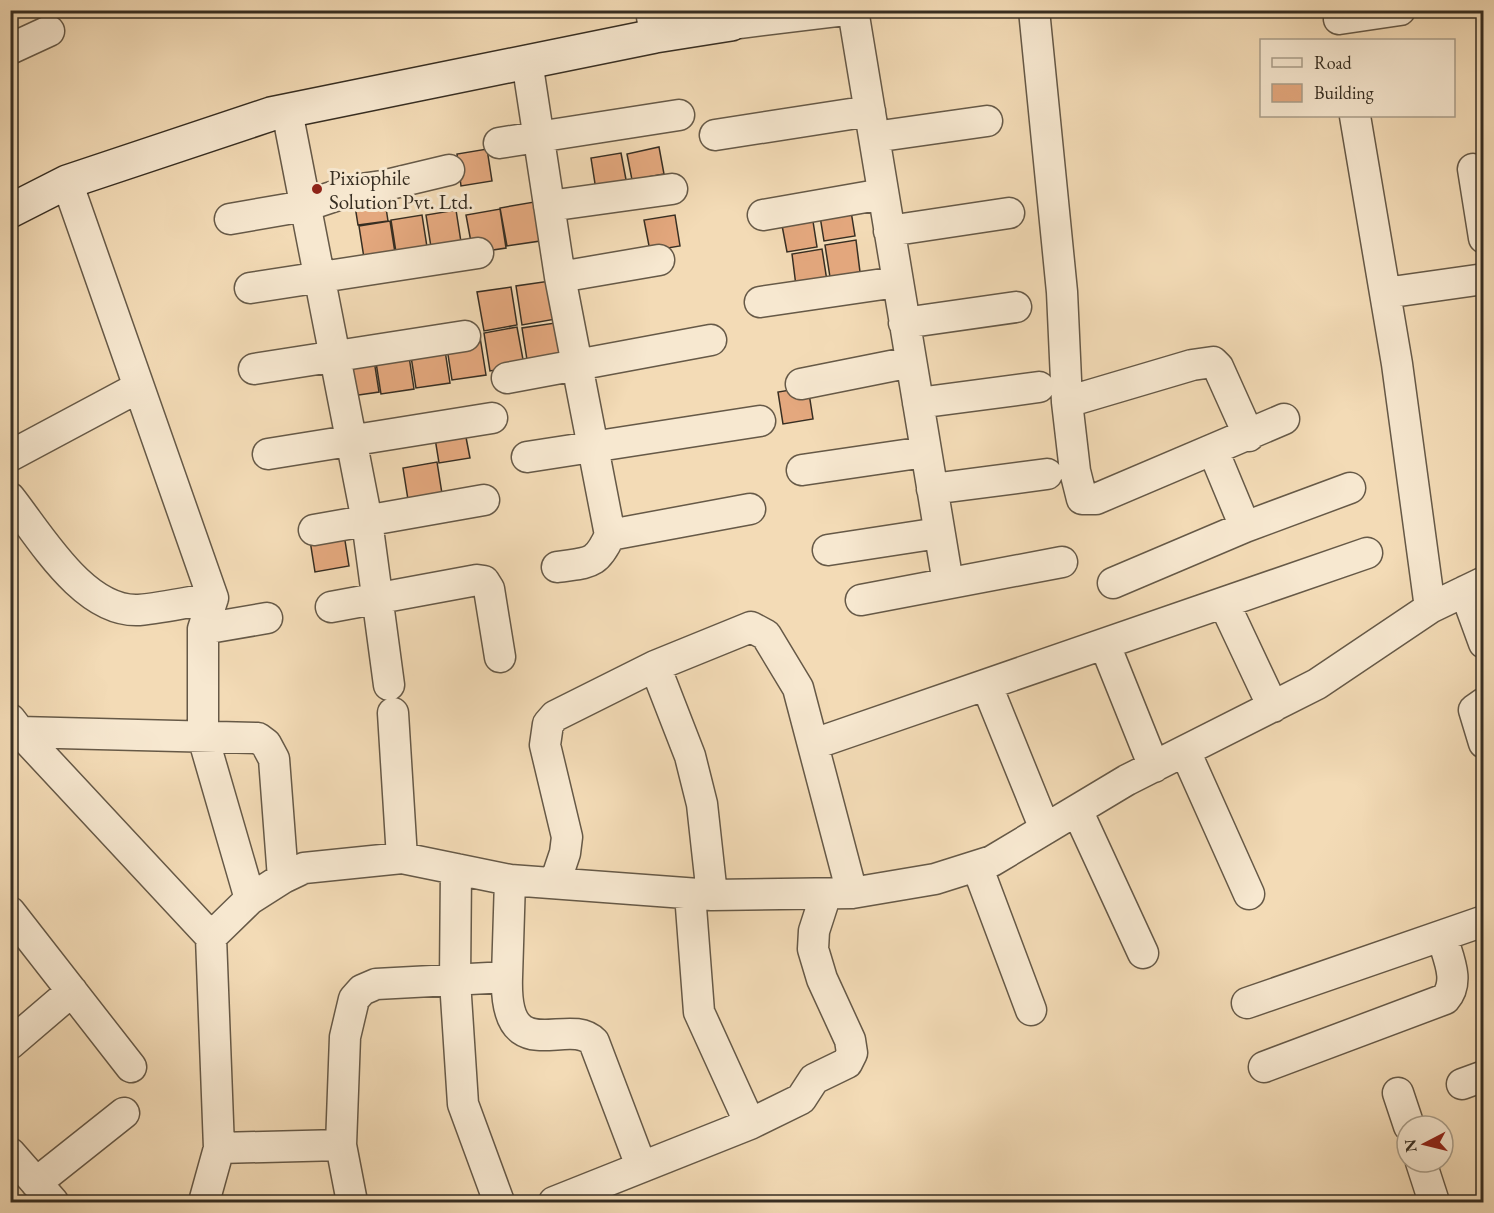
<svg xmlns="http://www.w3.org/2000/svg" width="1494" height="1213" font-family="'EB Garamond',serif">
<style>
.building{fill:#e4a87e;stroke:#372e22;stroke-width:1.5}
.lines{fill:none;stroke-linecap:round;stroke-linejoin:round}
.street-casing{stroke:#665947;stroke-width:33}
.secondary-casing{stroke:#372e22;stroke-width:36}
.street{stroke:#f7e8d0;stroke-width:30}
.secondary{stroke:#f7e8d0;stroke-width:33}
.poi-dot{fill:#8f2418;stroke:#f7e8d0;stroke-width:2}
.labels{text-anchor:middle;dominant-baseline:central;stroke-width:6;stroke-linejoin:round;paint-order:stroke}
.poi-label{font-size:21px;fill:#372e22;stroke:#f7e8d0;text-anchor:start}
</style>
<rect width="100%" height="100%" fill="#f3dbb6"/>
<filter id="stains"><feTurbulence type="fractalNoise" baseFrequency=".00333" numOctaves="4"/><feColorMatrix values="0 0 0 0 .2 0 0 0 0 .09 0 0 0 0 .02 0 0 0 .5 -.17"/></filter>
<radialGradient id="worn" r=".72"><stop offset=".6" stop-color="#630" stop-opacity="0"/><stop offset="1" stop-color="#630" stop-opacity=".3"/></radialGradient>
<path class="building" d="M 659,147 L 664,174 L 632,180 L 627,154 Z
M 487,149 L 492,181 L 461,186 L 457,154 Z
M 621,153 L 627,185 L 596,190 L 591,158 Z
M 383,188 L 388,221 L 358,225 L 353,193 Z
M 534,202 L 540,241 L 507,246 L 500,208 Z
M 850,205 L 855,236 L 824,241 L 819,210 Z
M 500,209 L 506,248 L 473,253 L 466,215 Z
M 456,210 L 461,242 L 431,247 L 426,215 Z
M 422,215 L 427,247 L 396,252 L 391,220 Z
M 675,215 L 680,246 L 650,251 L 644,220 Z
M 812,215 L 817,247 L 787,252 L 781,220 Z
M 390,221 L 395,253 L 364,258 L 359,226 Z
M 856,240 L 860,272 L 830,277 L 825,245 Z
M 822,249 L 827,281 L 796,286 L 792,254 Z
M 550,281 L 556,319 L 522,325 L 516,286 Z
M 511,287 L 517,325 L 484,331 L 477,292 Z
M 555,323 L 562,361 L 528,366 L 522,328 Z
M 517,327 L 524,365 L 490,371 L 484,333 Z
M 480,337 L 486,375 L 452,380 L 446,342 Z
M 444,344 L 450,383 L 416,388 L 410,350 Z
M 408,350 L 414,389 L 381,394 L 375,356 Z
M 373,354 L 379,392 L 345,397 L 339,360 Z
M 808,387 L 813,419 L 783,424 L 778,392 Z
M 464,427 L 470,458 L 439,463 L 434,432 Z
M 437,462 L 443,500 L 409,506 L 403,468 Z
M 343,528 L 349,566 L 315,572 L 309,534 Z"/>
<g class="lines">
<defs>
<path id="street" d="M 651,10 L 655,36
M 853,10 L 948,583
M 1034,10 L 1062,292 L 1067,402 L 1075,471 L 1082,499 L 1096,499 L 1284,419
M 1339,19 L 1400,10
M 731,24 L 845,10
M 10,49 L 49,31
M 527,61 L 560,277 L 610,535 C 596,566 589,562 557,567
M 287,111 L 367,521 L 389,685
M 715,135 L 870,111
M 874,137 L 987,121
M 499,143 L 679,115
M 1473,169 L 1484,238
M 67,182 L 213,598 L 203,629 L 203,737 L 250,899
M 549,206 L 672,189
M 763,215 L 883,194
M 230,219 L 305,206 L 353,190 L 382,186 L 449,170
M 889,231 L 1009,213
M 560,277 L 659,260
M 250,288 L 478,253
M 1385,293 L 1484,279
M 760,302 L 897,282
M 904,323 L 1016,307
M 254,369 L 465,336
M 507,378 L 711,340
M 801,384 L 911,362
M 1067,402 L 1192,365 L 1213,362 L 1218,367 L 1249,436
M 918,403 L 1039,387
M 1213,450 L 1245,527
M 268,454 L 492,418
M 10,456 L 139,387
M 527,457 L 760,421
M 802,470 L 925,452
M 932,489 L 1047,474
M 10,498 C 40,536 84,613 139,610 C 163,608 189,602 213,598
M 314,530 L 484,500
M 610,535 L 750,509
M 828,550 L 939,533
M 1113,583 L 1245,527 L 1350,488
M 1465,591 L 1484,643
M 861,600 L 1062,562
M 1224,603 L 1273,707
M 331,607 L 477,580 L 484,581 L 489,589 L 500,657
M 1430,608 L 1484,582
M 203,629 L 267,618
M 1105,645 L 1154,767
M 987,686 L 1045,829
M 1484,703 L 1474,710 L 1484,743
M 393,713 L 402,858
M 10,719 L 20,732 L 258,738 L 266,744 L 274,759 L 283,878
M 20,732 L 211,937
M 814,744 L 1367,553
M 1185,751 L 1249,894
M 1077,810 L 1143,953
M 977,866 L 1031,1010
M 456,869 L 455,981 L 463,1104 L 499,1202
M 555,883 L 565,853 L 567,837 L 545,745 L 548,724 L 555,716 L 655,666
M 690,894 L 699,1012 L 750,1124
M 712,895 L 702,804 L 690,756 L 655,666 L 751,627 L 766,635 L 798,688 L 852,893
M 10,912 L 131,1067
M 507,977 C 504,1072 568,1015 594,1042 L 641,1166
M 1247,1003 L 1484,921
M 10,1044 L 72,991
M 1264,1067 L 1445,999 C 1461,981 1447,956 1442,936
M 1462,1084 L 1484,1076
M 1398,1093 L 1409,1126
M 219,1148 L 341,1145
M 10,1153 L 53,1202
M 1421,1162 L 1434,1202
M 36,1183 L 124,1113
M 204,1202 L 219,1148 L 211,937 L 250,899 L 283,878 L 304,868 L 402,858 L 510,880 L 712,895 L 852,893 L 935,879 L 992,861 L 1127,780 L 1317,684 L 1430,608 L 1397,364 L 1355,116
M 352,1202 L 341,1145 L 345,1037 L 354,999 L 362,990 L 376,984 L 507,977 L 510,880
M 554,1202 L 750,1124 L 801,1099 L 814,1079 L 847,1063 L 852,1053 L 850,1040 L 822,979 L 813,949 L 814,931 L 826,894"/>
<path id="secondary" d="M 10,211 L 67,182 L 271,114 L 655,36 L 731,24 L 745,10"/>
</defs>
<use href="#street" class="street-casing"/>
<use href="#secondary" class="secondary-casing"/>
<use href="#street" class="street"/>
<use href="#secondary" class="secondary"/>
</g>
<circle class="poi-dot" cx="317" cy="189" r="6"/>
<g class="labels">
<g class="poi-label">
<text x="329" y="177">Pixiophile<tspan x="329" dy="24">Solution Pvt. Ltd.</tspan></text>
</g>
</g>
<rect width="1494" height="1213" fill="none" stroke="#f3dbb6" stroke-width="36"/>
<rect x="12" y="12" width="1470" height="1189" fill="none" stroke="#372e22" stroke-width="3"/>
<rect x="18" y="18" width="1458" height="1177" fill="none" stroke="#372e22" stroke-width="1.5"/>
<rect x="1260" y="39" width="195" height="78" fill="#f7e8d0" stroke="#aa9e8a" stroke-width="1.5"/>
<rect x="1272" y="58" width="30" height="9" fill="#f7e8d0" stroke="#aa9e8a" stroke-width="1.5"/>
<text x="1314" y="69" font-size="18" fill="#372e22">Road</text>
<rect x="1272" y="84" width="30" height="18" fill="#e4a87e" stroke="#aa9e8a" stroke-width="1.5"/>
<text x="1314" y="99" font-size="18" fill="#372e22">Building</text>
<g transform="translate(1425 1144) rotate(263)"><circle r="28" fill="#f7e8d0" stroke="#aa9e8a" stroke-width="1.5"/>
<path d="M0-4.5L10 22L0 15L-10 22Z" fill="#8f2418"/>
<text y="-9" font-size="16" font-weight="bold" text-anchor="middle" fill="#372e22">N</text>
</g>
<rect width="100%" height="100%" filter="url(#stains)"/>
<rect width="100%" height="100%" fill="url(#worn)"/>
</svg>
